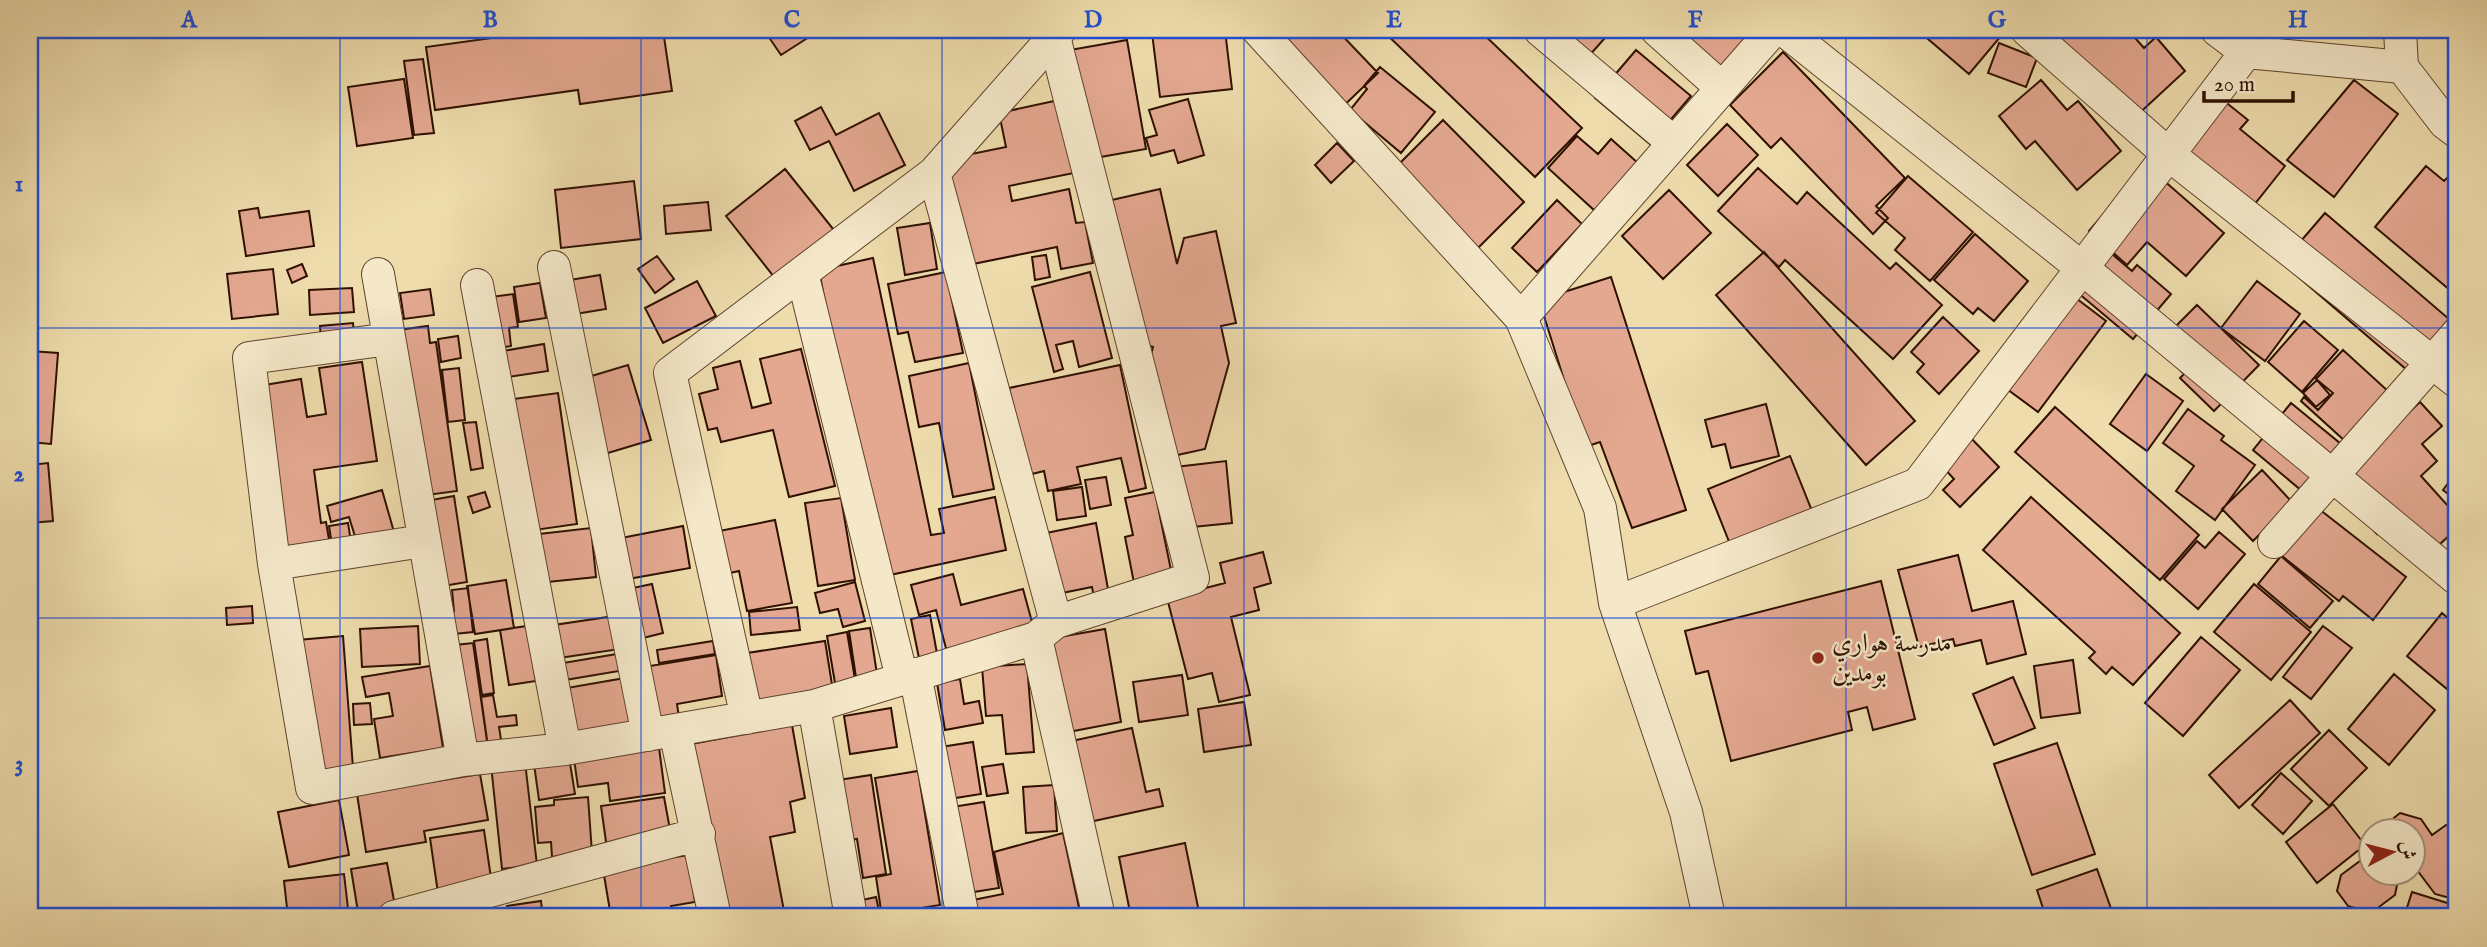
<svg xmlns="http://www.w3.org/2000/svg" width="2487" height="947" font-family="'IM FELL English',Amiri,serif">
<style>
.building{fill:#e4a891;stroke:#2f1001;stroke-width:2}
.lines{fill:none;stroke-linecap:round;stroke-linejoin:round}
.street-casing{stroke:#5f432c;stroke-width:34}
.street{stroke:#f4e8c9;stroke-width:32}
.grid{fill:none;stroke:#1d4ed8;stroke-width:2;stroke-opacity:0.55}
.poi-dot{fill:#8f2418;stroke:#f4e8c9;stroke-width:2.5}
.labels{text-anchor:middle;dominant-baseline:central;stroke-width:5;stroke-linejoin:round;paint-order:stroke}
.poi-label{font-size:26px;fill:#2f1001;stroke:#f4e8c9;text-anchor:start}
.neatline{fill:none;stroke:#1d4ed8;stroke-width:2.5}
.grid-label{font-size:23px;text-anchor:middle;font-weight:bold;fill:#1d4ed8}
</style>
<rect width="100%" height="100%" fill="#eedcac"/>
<filter id="stains"><feTurbulence type="fractalNoise" baseFrequency=".00286" numOctaves="4"/><feColorMatrix values="0 0 0 0 .2 0 0 0 0 .09 0 0 0 0 .02 0 0 0 .5 -.17"/></filter>
<radialGradient id="worn" r=".72"><stop offset=".6" stop-color="#630" stop-opacity="0"/><stop offset="1" stop-color="#630" stop-opacity=".3"/></radialGradient>
<path class="building" d="M 550,30 L 663,30 L 672,91 L 580,104 L 578,90 L 435,110 L 426,47 Z
M 764,30 L 820,30 L 781,55 Z
M 1179,30 L 1225,30 L 1232,89 L 1160,97 L 1152,33 Z
M 1298,30 L 1337,30 L 1378,73 L 1336,113 L 1277,50 Z
M 1382,30 L 1479,30 L 1582,128 L 1535,177 Z
M 1521,30 L 1612,30 L 1572,75 Z
M 1660,30 L 1747,30 L 1752,34 L 1709,80 Z
M 1935,30 L 2006,30 L 1969,74 L 1928,39 Z
M 2026,30 L 2128,30 L 2144,48 L 2156,37 L 2185,71 L 2119,132 Z
M 1127,40 L 1146,149 L 1089,159 L 1070,50 Z
M 1999,43 L 2037,58 L 2026,87 L 1988,73 Z
M 1636,50 L 1691,96 L 1650,144 L 1595,98 Z
M 1783,52 L 1905,178 L 1876,206 L 1888,218 L 1873,234 L 1781,138 L 1771,148 L 1730,105 Z
M 423,59 L 434,133 L 414,135 L 404,61 Z
M 1380,67 L 1435,112 L 1401,153 L 1350,110 L 1367,89 L 1364,86 Z
M 404,79 L 413,138 L 357,146 L 348,87 Z
M 2041,80 L 2067,110 L 2078,101 L 2121,151 L 2077,190 L 2035,141 L 2026,149 L 1999,116 Z
M 2354,80 L 2398,114 L 2334,197 L 2287,160 Z
M 2208,88 L 2248,120 L 2240,129 L 2285,166 L 2242,220 L 2157,150 Z
M 1188,99 L 1204,155 L 1178,163 L 1174,150 L 1151,156 L 1146,138 L 1157,135 L 1149,110 Z
M 1059,100 L 1074,173 L 1009,186 L 1012,201 L 1069,189 L 1076,223 L 1085,222 L 1093,263 L 1061,269 L 1057,247 L 963,266 L 942,160 L 1006,147 L 999,113 Z
M 821,107 L 836,135 L 879,113 L 905,165 L 854,191 L 829,141 L 810,150 L 795,121 Z
M 1443,120 L 1524,202 L 1468,258 L 1387,176 Z
M 1727,124 L 1758,155 L 1718,196 L 1687,165 Z
M 1577,136 L 1598,154 L 1611,139 L 1638,163 L 1595,211 L 1548,168 Z
M 1337,143 L 1354,161 L 1331,183 L 1315,165 Z
M 2146,165 L 2224,233 L 2186,276 L 2147,242 L 2127,265 L 2089,231 Z
M 2426,166 L 2444,181 L 2448,177 L 2457,184 L 2457,296 L 2375,227 Z
M 1758,168 L 1797,204 L 1807,192 L 1890,269 L 1896,263 L 1942,305 L 1893,359 L 1785,260 L 1779,267 L 1718,211 Z
M 785,169 L 838,235 L 778,282 L 726,216 Z
M 1908,176 L 1973,232 L 1930,281 L 1895,250 L 1905,238 L 1876,213 Z
M 634,181 L 641,239 L 561,248 L 555,190 Z
M 1160,189 L 1177,264 L 1184,238 L 1216,231 L 1236,323 L 1221,326 L 1229,363 L 1205,449 L 1173,456 L 1147,370 L 1153,347 L 1134,341 L 1103,202 Z
M 1669,190 L 1711,233 L 1663,279 L 1622,236 Z
M 1557,200 L 1582,224 L 1537,272 L 1512,248 Z
M 708,202 L 711,230 L 666,234 L 664,206 Z
M 258,208 L 260,218 L 309,211 L 314,246 L 246,256 L 239,211 Z
M 2325,213 L 2449,319 L 2407,370 L 2282,263 Z
M 930,223 L 937,269 L 905,275 L 897,228 Z
M 1975,234 L 2028,281 L 1994,321 L 1978,308 L 1973,314 L 1934,280 Z
M 2093,238 L 2132,271 L 2137,265 L 2171,294 L 2133,339 L 2059,277 Z
M 1764,252 L 1915,421 L 1866,465 L 1716,295 Z
M 1046,255 L 1050,277 L 1035,280 L 1032,257 Z
M 657,256 L 674,279 L 655,293 L 638,269 Z
M 873,258 L 931,535 L 944,533 L 939,509 L 995,497 L 1006,550 L 876,578 L 819,270 Z
M 302,264 L 307,276 L 292,283 L 287,270 Z
M 273,269 L 278,314 L 232,319 L 227,274 Z
M 946,272 L 963,353 L 915,362 L 908,332 L 898,334 L 888,284 Z
M 1090,272 L 1112,358 L 1079,367 L 1073,341 L 1056,345 L 1063,369 L 1054,372 L 1032,287 Z
M 600,275 L 606,309 L 557,317 L 552,283 Z
M 1611,277 L 1686,510 L 1632,528 L 1600,442 L 1585,447 L 1539,300 Z
M 697,281 L 716,316 L 663,343 L 645,308 Z
M 2257,281 L 2300,314 L 2265,361 L 2221,328 Z
M 540,283 L 546,318 L 519,322 L 514,287 Z
M 2060,286 L 2106,321 L 2038,412 L 1996,381 Z
M 352,288 L 354,312 L 310,315 L 309,290 Z
M 430,289 L 434,315 L 404,319 L 400,293 Z
M 513,294 L 518,327 L 509,328 L 511,346 L 476,351 L 468,300 Z
M 2197,305 L 2259,365 L 2214,411 L 2180,378 L 2184,374 L 2156,346 Z
M 1943,317 L 1979,351 L 1939,394 L 1917,372 L 1924,364 L 1911,352 Z
M 2304,321 L 2338,350 L 2302,392 L 2268,362 Z
M 353,323 L 356,350 L 322,353 L 320,326 Z
M 428,326 L 430,343 L 436,342 L 457,491 L 420,496 L 383,332 Z
M 458,336 L 461,358 L 441,362 L 438,339 Z
M 544,344 L 548,371 L 501,378 L 497,352 Z
M 801,349 L 835,486 L 789,497 L 773,430 L 721,442 L 717,428 L 708,430 L 699,394 L 718,389 L 713,368 L 740,361 L 752,408 L 771,403 L 760,359 Z
M 2343,350 L 2389,392 L 2345,441 L 2301,401 L 2304,397 L 2318,410 L 2333,393 L 2316,379 Z
M 30,351 L 58,353 L 51,444 L 30,442 Z
M 362,362 L 377,461 L 314,470 L 321,523 L 326,522 L 332,557 L 269,566 L 247,388 L 301,379 L 307,417 L 326,414 L 319,368 Z
M 969,363 L 994,489 L 953,497 L 939,423 L 919,427 L 909,376 Z
M 628,365 L 651,440 L 588,459 L 565,384 Z
M 1120,365 L 1146,488 L 1129,492 L 1121,458 L 1077,467 L 1081,484 L 1048,491 L 1044,471 L 1028,475 L 1009,388 Z
M 459,368 L 465,420 L 448,422 L 442,370 Z
M 2146,374 L 2183,401 L 2147,451 L 2110,424 Z
M 2317,380 L 2330,395 L 2316,407 L 2303,393 Z
M 558,393 L 577,524 L 521,532 L 491,402 Z
M 2420,402 L 2442,426 L 2422,444 L 2437,461 L 2421,476 L 2457,516 L 2457,528 L 2420,563 L 2385,526 L 2377,534 L 2331,485 Z
M 2291,403 L 2341,444 L 2302,491 L 2253,450 Z
M 1766,404 L 1779,456 L 1731,468 L 1725,444 L 1712,447 L 1705,420 Z
M 2055,407 L 2199,535 L 2160,580 L 2015,452 Z
M 2188,409 L 2224,436 L 2221,440 L 2255,465 L 2215,520 L 2176,491 L 2194,466 L 2163,443 Z
M 476,422 L 483,468 L 471,470 L 463,423 Z
M 1968,435 L 1999,467 L 1960,507 L 1943,490 L 1954,479 L 1940,464 Z
M 1790,456 L 1814,516 L 1732,549 L 1708,489 Z
M 1226,461 L 1232,523 L 1173,529 L 1167,468 Z
M 48,463 L 53,521 L 30,523 L 30,465 Z
M 2262,470 L 2292,502 L 2253,541 L 2222,509 Z
M 2457,471 L 2457,501 L 2443,490 Z
M 1106,477 L 1111,505 L 1090,509 L 1085,480 Z
M 1082,487 L 1086,516 L 1057,520 L 1053,491 Z
M 382,490 L 394,532 L 357,543 L 349,517 L 331,522 L 327,506 Z
M 485,492 L 490,507 L 473,513 L 468,497 Z
M 1155,492 L 1173,580 L 1135,588 L 1125,537 L 1133,535 L 1125,498 Z
M 454,496 L 467,582 L 437,587 L 426,501 Z
M 2031,497 L 2180,633 L 2133,685 L 2112,667 L 2106,674 L 2089,658 L 2095,652 L 1983,550 Z
M 841,498 L 855,580 L 818,586 L 805,503 Z
M 2319,509 L 2406,577 L 2373,620 L 2343,596 L 2339,601 L 2282,556 Z
M 775,520 L 792,603 L 747,611 L 739,571 L 717,576 L 709,533 Z
M 348,523 L 352,548 L 333,552 L 329,526 Z
M 1096,523 L 1110,600 L 1095,603 L 1092,587 L 1057,594 L 1046,533 Z
M 683,526 L 690,568 L 628,579 L 621,538 Z
M 591,528 L 596,577 L 528,584 L 522,536 Z
M 2219,532 L 2245,554 L 2198,609 L 2164,579 L 2197,541 L 2205,548 Z
M 1263,552 L 1271,583 L 1254,588 L 1259,610 L 1231,617 L 1250,695 L 1219,702 L 1212,673 L 1188,679 L 1167,598 L 1225,583 L 1220,563 Z
M 1958,555 L 1972,611 L 2013,601 L 2026,654 L 1987,664 L 1981,640 L 1955,646 L 1953,639 L 1919,647 L 1898,570 Z
M 2281,556 L 2333,601 L 2310,628 L 2258,584 Z
M 953,574 L 961,605 L 1023,589 L 1035,633 L 948,656 L 936,610 L 919,615 L 911,585 Z
M 506,580 L 514,628 L 475,634 L 467,586 Z
M 1881,581 L 1915,719 L 1873,730 L 1867,707 L 1848,712 L 1852,730 L 1731,761 L 1708,671 L 1696,674 L 1685,631 Z
M 855,582 L 865,621 L 843,627 L 838,609 L 820,613 L 815,593 Z
M 652,584 L 663,633 L 639,639 L 628,589 Z
M 2254,584 L 2311,632 L 2271,680 L 2214,632 Z
M 468,588 L 473,632 L 444,635 L 442,612 L 454,611 L 452,590 Z
M 252,606 L 253,623 L 227,625 L 226,608 Z
M 797,607 L 800,630 L 751,635 L 749,612 Z
M 2442,613 L 2457,626 L 2457,677 L 2447,689 L 2407,656 Z
M 930,615 L 938,659 L 920,663 L 911,619 Z
M 615,616 L 620,649 L 539,661 L 554,625 Z
M 418,626 L 420,664 L 362,667 L 360,629 Z
M 527,626 L 536,681 L 509,685 L 500,630 Z
M 2323,626 L 2352,648 L 2311,699 L 2283,677 Z
M 870,628 L 878,681 L 857,684 L 849,631 Z
M 1105,629 L 1121,722 L 1058,734 L 1042,640 Z
M 847,632 L 856,685 L 836,689 L 827,636 Z
M 343,636 L 354,781 L 297,785 L 286,641 Z
M 2201,637 L 2240,670 L 2183,736 L 2145,703 Z
M 487,639 L 494,693 L 482,695 L 474,641 Z
M 713,641 L 715,654 L 659,663 L 657,650 Z
M 825,641 L 834,697 L 743,712 L 734,655 Z
M 473,643 L 488,748 L 470,750 L 455,645 Z
M 617,654 L 619,671 L 565,680 L 563,663 Z
M 716,655 L 722,696 L 677,704 L 680,724 L 648,729 L 638,668 Z
M 2073,660 L 2080,713 L 2041,718 L 2034,666 Z
M 1027,664 L 1034,752 L 1006,754 L 1002,715 L 986,716 L 982,667 Z
M 430,666 L 443,748 L 380,758 L 374,719 L 393,716 L 389,693 L 366,697 L 362,677 Z
M 2394,674 L 2435,710 L 2389,765 L 2348,729 Z
M 1182,675 L 1188,715 L 1139,722 L 1133,682 Z
M 2013,677 L 2035,728 L 1994,745 L 1973,694 Z
M 625,678 L 633,724 L 569,735 L 561,689 Z
M 960,679 L 964,704 L 979,701 L 983,723 L 945,730 L 937,683 Z
M 493,695 L 497,717 L 516,715 L 517,725 L 499,727 L 502,746 L 488,747 L 481,697 Z
M 2290,700 L 2320,733 L 2239,808 L 2209,775 Z
M 1244,702 L 1251,745 L 1204,752 L 1198,709 Z
M 370,703 L 372,724 L 354,725 L 353,704 Z
M 891,708 L 897,747 L 850,754 L 844,716 Z
M 792,725 L 805,798 L 790,802 L 795,832 L 770,837 L 784,911 L 750,917 L 719,917 L 686,745 Z
M 1132,728 L 1146,792 L 1159,789 L 1163,806 L 1080,824 L 1067,742 Z
M 2329,730 L 2367,768 L 2329,806 L 2291,769 Z
M 658,740 L 665,793 L 610,801 L 608,783 L 578,787 L 573,752 Z
M 973,742 L 981,794 L 943,800 L 934,748 Z
M 2057,743 L 2095,854 L 2032,875 L 1994,764 Z
M 568,751 L 575,794 L 539,800 L 533,757 Z
M 525,762 L 537,865 L 502,869 L 491,765 Z
M 1003,764 L 1008,793 L 987,796 L 982,767 Z
M 918,771 L 940,905 L 903,911 L 904,917 L 882,917 L 876,877 L 891,874 L 875,778 Z
M 2281,773 L 2312,801 L 2283,834 L 2252,805 Z
M 480,774 L 488,820 L 424,831 L 426,842 L 366,852 L 357,794 Z
M 871,775 L 886,874 L 863,878 L 857,839 L 829,843 L 819,783 Z
M 1054,785 L 1057,831 L 1026,833 L 1023,787 Z
M 588,797 L 592,853 L 552,857 L 551,842 L 538,843 L 535,807 L 554,805 L 554,800 Z
M 664,797 L 673,846 L 608,856 L 601,806 Z
M 339,800 L 349,855 L 289,867 L 278,812 Z
M 984,802 L 999,888 L 961,894 L 946,808 Z
M 2333,804 L 2365,845 L 2317,883 L 2286,842 Z
M 2400,813 L 2421,819 L 2432,835 L 2446,825 L 2457,828 L 2457,900 L 2435,894 L 2417,870 L 2414,873 L 2414,832 L 2383,832 L 2385,825 Z
M 484,830 L 492,885 L 438,893 L 430,838 Z
M 1063,833 L 1081,917 L 966,917 L 963,902 L 1003,894 L 994,852 Z
M 1185,843 L 1200,917 L 1131,917 L 1119,857 Z
M 2372,852 L 2372,874 L 2413,874 L 2397,885 L 2395,895 L 2371,913 L 2348,906 L 2337,891 L 2341,875 Z
M 688,855 L 695,902 L 671,906 L 673,917 L 611,917 L 603,869 Z
M 387,863 L 395,906 L 358,912 L 351,869 Z
M 2097,869 L 2114,917 L 2046,917 L 2037,890 Z
M 344,874 L 349,917 L 288,917 L 284,881 Z
M 2412,892 L 2457,906 L 2457,917 L 2404,917 Z
M 876,897 L 879,911 L 861,915 L 858,901 Z
M 541,901 L 543,917 L 509,917 L 507,906 Z
M 948,909 L 949,917 L 919,917 L 919,913 Z
M 826,910 L 827,917 L 801,917 L 801,914 Z"/>
<g class="lines">
<defs>
<path id="street" d="M 1258,30 L 1521,318 L 1600,508 L 1615,603 L 1686,812 L 1709,917
M 1540,30 L 1674,143
M 1657,30 L 1722,88
M 1784,30 L 2082,268 L 2457,579
M 2027,30 L 2168,154 L 2457,382
M 2217,30 L 2246,52 L 2402,67
M 2400,30 L 2402,67 L 2445,123 L 2457,132
M 934,173 L 1056,622
M 554,267 L 648,735
M 802,273 L 902,678
M 378,274 L 463,760
M 477,285 L 565,749
M 1521,318 L 1773,30
M 389,339 L 249,358 L 274,564 L 312,788 L 463,760 L 565,749 L 814,706 L 1036,638 L 1056,622 L 1193,578 L 1054,37
M 2274,542 L 2457,334
M 274,564 L 423,541
M 1615,603 L 1918,484 L 2263,30
M 1036,638 L 1099,917
M 915,674 L 963,917
M 814,706 L 851,917
M 747,718 L 670,373 L 934,173 L 1060,30
M 675,731 L 715,917
M 394,917 L 699,834"/>
</defs>
<use href="#street" class="street-casing"/>
<use href="#street" class="street"/>
</g>
<path class="grid" d="M 340,30 L 340,917M 641,30 L 641,917M 942,30 L 942,917M 1244,30 L 1244,917M 1545,30 L 1545,917M 1846,30 L 1846,917M 2147,30 L 2147,917M 30,328 L 2457,328M 30,618 L 2457,618"/>
<circle class="poi-dot" cx="1818" cy="658" r="7"/>
<g class="labels">
<g class="poi-label">
<text x="1832" y="643">مدرسة هواري<tspan x="1832" dy="30">بومدين</tspan></text>
</g>
</g>
<rect width="2487" height="947" fill="none" stroke="#eedcac" stroke-width="77"/>
<g transform="translate(2392 852) rotate(83)"><circle r="33" fill="#f4e8c9" stroke="#a59279" stroke-width="2"/>
<path d="M0-5L12 26L0 18L-12 26Z" fill="#8f2418"/>
<text y="-10" font-size="19" font-weight="bold" text-anchor="middle" fill="#2f1001">ش</text>
</g>
<path d="M2204 91v10h89v-10" fill="none" stroke="#2f1001" stroke-width="3.5"/>
<text x="2214" y="91" font-size="21" fill="#2f1001" stroke="#f4e8c9" stroke-width="5" paint-order="stroke">20 m</text>
<rect x="38" y="38" width="2410" height="870" class="neatline"/>
<g class="grid-label">
<text x="189" y="27">A</text>
<text x="490" y="27">B</text>
<text x="792" y="27">C</text>
<text x="1093" y="27">D</text>
<text x="1394" y="27">E</text>
<text x="1695" y="27">F</text>
<text x="1997" y="27">G</text>
<text x="2298" y="27">H</text>
<text x="19" y="191">1</text>
<text x="19" y="481">2</text>
<text x="19" y="771">3</text>
</g>
<rect width="100%" height="100%" filter="url(#stains)"/>
<rect width="100%" height="100%" fill="url(#worn)"/>
</svg>
